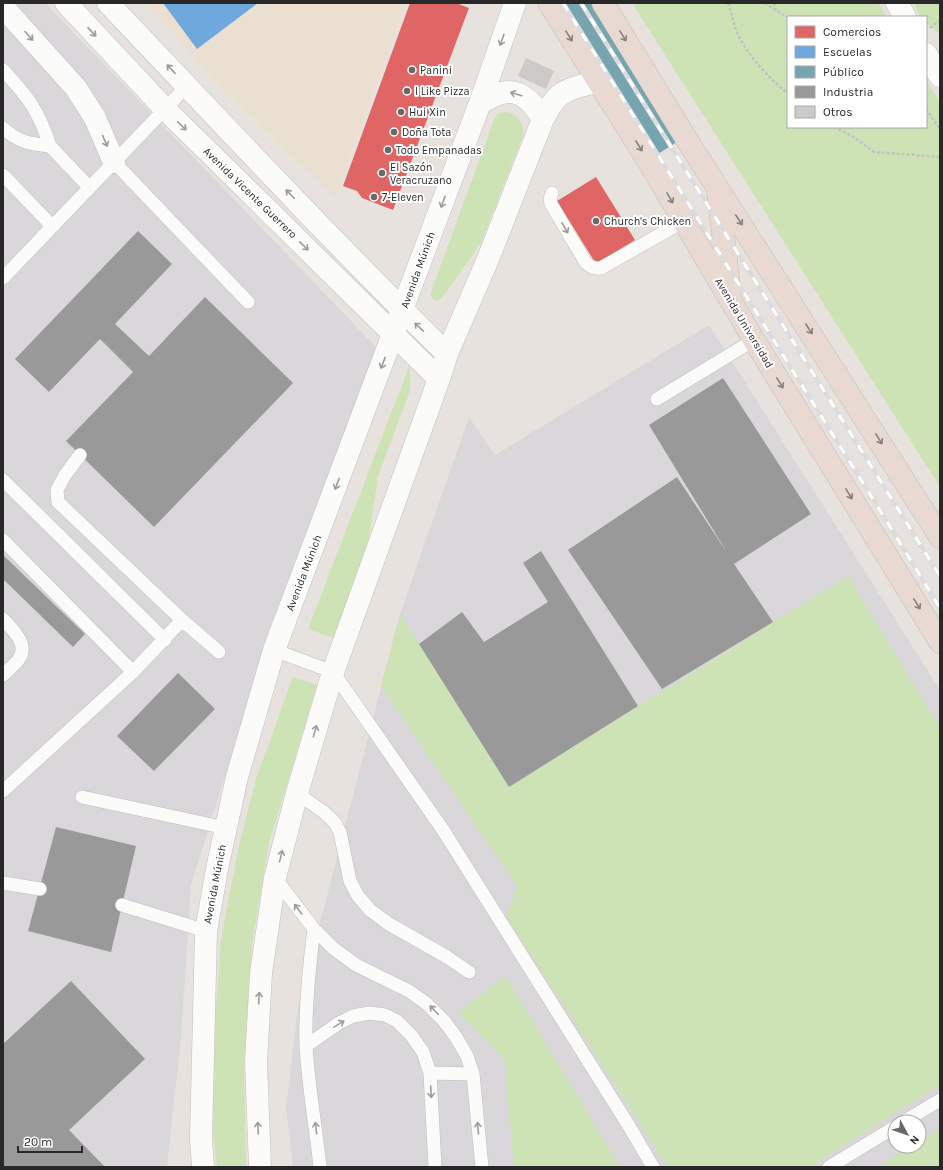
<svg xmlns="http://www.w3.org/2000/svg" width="943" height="1170" font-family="Karla,sans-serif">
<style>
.industrial{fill:#d9d7d9;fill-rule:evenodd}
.education{fill:#eadfd1}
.green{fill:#cee3b5}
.shops{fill:#e06666}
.schools{fill:#6fa8dc}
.public{fill:#76a5af}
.industry{fill:#999}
.building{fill:#cecac7}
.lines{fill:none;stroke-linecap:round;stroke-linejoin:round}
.lane-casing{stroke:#c0bfbf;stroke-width:14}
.street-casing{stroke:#c0bfbf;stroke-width:23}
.secondary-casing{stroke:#c0bfbf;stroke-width:23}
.highway-casing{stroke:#bfbdbc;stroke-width:23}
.path{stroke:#c3c2c2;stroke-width:2.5;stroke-dasharray:3 2;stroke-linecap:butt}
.lane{stroke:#fbfbfa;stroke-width:13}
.street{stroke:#fbfbfa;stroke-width:22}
.secondary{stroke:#fbfbfa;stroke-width:22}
.highway{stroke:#e8d9d2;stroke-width:22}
.rail-casing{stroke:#dcdcde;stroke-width:4.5}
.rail{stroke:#fff;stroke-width:3;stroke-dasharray:9;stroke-linecap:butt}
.oneway{stroke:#9c9c9c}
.oneway2{stroke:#88807d}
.poi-dot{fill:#6b6967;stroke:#fff;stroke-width:1.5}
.labels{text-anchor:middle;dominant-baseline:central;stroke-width:4;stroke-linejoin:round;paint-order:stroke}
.poi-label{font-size:11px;fill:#282828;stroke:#fff;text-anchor:start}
.street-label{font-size:11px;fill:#282828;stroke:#fff}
</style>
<rect width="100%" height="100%" fill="#e7e2dd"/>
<path class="industrial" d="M 3,3 L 45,3 L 376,347 L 254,683 L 191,885 L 181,1038 L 167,1167 L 3,1167 Z
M 709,325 L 940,690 L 940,1167 L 293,1167 L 286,1108 L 298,1008 L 400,614 L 469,417 L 495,455 ZM 895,1122 L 919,1122 L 919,1146 L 895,1146 Z"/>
<path class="education" d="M 145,3 L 406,3 L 335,198 L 223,89 Z"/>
<path class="green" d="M 632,3 L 878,3 L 887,17 L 788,17 L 788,127 L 926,127 L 926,80 L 940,102 L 940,487 Z
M 914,3 L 940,3 L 940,34 L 926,23 L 926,17 L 921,17 L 920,16 Z
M 504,112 C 517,112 524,123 523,136 L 481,243 L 441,299 L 436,301 L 431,297 L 431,292 L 495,117 L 499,113 Z
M 410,364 L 410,391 L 378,476 L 367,550 L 334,638 L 308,629 Z
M 848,576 L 940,728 L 940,1085 L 809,1167 L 668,1167 L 507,917 L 517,886 L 381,686 L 400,614 L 509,787 Z
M 293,677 L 317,685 L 269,843 L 252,944 L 244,1062 L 246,1167 L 217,1167 L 213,1130 L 215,1020 L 221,940 L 239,845 L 256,779 Z
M 506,977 L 620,1167 L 514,1167 L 504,1058 L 458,1012 Z
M 940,1129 L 940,1167 L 877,1167 L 912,1146 L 919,1146 L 919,1142 Z"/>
<path class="shops" d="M 410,3 L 456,3 L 469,8 L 393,210 L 362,198 L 357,191 L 343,186 Z
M 596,177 L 635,240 L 596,264 L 557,201 Z"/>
<path class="schools" d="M 163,3 L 258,3 L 197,49 Z"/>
<path class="public" d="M 537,3 L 606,3 L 688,135 L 639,166 Z"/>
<path class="industry" d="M 138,231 L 172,264 L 115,324 L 149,356 L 205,297 L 293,383 L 154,527 L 66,441 L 133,372 L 100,339 L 49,392 L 15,359 Z
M 723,378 L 811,514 L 734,564 L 773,622 L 662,689 L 568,550 L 677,477 L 728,554 L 649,425 Z
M 541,551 L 638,706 L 509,787 L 419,644 L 462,612 L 484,642 L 548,602 L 523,563 Z
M 3,555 L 85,634 L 73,647 L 3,579 Z
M 178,673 L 215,709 L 154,771 L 117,736 Z
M 56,827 L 136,846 L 111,952 L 28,931 Z
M 71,981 L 145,1059 L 69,1130 L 105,1167 L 3,1167 L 3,1044 Z"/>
<path class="building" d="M 526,58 L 554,71 L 546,89 L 518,76 Z"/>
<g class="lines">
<defs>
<path id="lane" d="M 3,70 C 28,97 39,111 50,146
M 3,128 C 18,142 30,144 50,146 L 89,187
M 114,162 L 248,302
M 3,175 L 52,226
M 552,193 L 550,199 L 551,204 L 586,263 C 591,267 594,269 601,268 L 684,221
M 3,278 L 187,86
M 657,399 L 754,340
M 3,480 L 165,640
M 3,540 L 133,672
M 3,619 C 13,630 29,644 19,659 C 15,665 8,670 3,675
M 182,620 L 219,652
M 274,650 L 333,672 L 443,830 L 629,1126 L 653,1167
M 3,791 L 133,672 L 182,620 L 58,502 L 57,490 L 65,475 L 80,455
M 297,793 L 325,813 L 335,823 L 340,832 L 350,881 L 358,896 L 370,910 L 389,924 L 447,957 L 469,972
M 82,797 L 226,828
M 275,878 L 314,929 L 333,948 L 356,965 L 409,991 L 427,1004 L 444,1021 L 456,1037 L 467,1056 L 473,1074 L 482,1167
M 3,883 L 40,889
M 122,905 L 206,931
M 314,929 C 309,968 305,1006 306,1045 C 308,1086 316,1127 320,1167
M 306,1046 L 339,1023 L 353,1016 L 369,1013 L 385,1015 L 397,1021 L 411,1035 L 423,1052 L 430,1073 L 435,1167
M 430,1073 L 473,1074
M 903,1122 L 940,1100
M 829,1167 L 895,1127"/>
<path id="street" d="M 897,3 L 905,17
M 926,54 L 940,76"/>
<path id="secondary" d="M 66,3 L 165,109 L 439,379
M 108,3 C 220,121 331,240 447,354
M 3,7 L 76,88 L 95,118 L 114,162
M 480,103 C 488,99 497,93 507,92 C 524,91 535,106 543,119
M 203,1167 L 201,1139 L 206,931 L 218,864 L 237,777 L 274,650 L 480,103 L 515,3
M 260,1167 L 256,1062 L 261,973 L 275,878 L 297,793 L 333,672 L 439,379 L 447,354 L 488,259 L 543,119 C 555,96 561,90 588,84"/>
<path id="highway" d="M 549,3 L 650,164 L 754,340 L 940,642
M 603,3 L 687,140 L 940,537
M 718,192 L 730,293"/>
</defs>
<use href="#lane" class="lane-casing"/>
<use href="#street" class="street-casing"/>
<use href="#secondary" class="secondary-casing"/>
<use href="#highway" class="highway-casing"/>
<path class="path" d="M 728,3 C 731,12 733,21 736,30 C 745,53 769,78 788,94
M 765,3 L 788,18
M 774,3 L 776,10
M 930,28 L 940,20
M 926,109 L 940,129
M 834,127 L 852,136 L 874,152 L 940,157"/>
<use href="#lane" class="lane"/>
<use href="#street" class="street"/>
<use href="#secondary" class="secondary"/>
<use href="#highway" class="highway"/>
<defs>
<path id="rail" d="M 563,3 L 873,499 L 940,608
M 581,3 L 940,576"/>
</defs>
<use href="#rail" class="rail-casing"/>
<use href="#rail" class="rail"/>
</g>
<defs><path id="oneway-shaft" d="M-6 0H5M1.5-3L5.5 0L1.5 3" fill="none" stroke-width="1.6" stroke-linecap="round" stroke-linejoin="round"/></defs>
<g class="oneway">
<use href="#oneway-shaft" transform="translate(92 32) rotate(47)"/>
<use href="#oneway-shaft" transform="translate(29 36) rotate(48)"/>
<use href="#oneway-shaft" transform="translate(502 40) rotate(109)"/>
<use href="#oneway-shaft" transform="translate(171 69) rotate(-133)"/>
<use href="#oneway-shaft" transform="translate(516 94) rotate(-163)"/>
<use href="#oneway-shaft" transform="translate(182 126) rotate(44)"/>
<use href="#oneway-shaft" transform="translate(105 141) rotate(67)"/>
<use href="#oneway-shaft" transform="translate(290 194) rotate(-134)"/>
<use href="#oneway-shaft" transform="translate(443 202) rotate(110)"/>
<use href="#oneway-shaft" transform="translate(565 228) rotate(60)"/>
<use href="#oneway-shaft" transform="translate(304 246) rotate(44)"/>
<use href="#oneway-shaft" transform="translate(419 327) rotate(-136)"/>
<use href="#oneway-shaft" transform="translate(383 363) rotate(111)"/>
<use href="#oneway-shaft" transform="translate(337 484) rotate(111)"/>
<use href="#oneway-shaft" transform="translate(315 731) rotate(-74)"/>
<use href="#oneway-shaft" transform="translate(281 856) rotate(-76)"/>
<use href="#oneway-shaft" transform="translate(298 909) rotate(-127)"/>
<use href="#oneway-shaft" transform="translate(259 998) rotate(-87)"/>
<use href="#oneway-shaft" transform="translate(434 1010) rotate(-134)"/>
<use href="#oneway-shaft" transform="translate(339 1024) rotate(-31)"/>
<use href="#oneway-shaft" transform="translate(431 1092) rotate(87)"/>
<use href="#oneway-shaft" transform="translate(258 1128) rotate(-93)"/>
<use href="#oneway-shaft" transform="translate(316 1128) rotate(-96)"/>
<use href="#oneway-shaft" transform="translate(478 1128) rotate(-95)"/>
</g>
<g class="oneway2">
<use href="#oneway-shaft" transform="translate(569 36) rotate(58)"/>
<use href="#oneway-shaft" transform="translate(623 36) rotate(58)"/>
<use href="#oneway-shaft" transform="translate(639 146) rotate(58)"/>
<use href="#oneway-shaft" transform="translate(670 198) rotate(60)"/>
<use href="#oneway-shaft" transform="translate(739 220) rotate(57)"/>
<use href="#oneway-shaft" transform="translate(809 329) rotate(57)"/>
<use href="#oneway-shaft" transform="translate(780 383) rotate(58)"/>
<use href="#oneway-shaft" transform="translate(879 439) rotate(58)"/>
<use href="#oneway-shaft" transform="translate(849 494) rotate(58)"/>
<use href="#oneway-shaft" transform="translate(917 604) rotate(58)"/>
</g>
<g class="poi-dot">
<circle cx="412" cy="70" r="4"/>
<circle cx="407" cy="91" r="4"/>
<circle cx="401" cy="112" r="4"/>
<circle cx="394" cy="132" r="4"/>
<circle cx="388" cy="150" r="4"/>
<circle cx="382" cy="173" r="4"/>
<circle cx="374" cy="197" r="4"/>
<circle cx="596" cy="221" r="4"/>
</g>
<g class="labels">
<g class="poi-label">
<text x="420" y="70">Panini</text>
<text x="415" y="91">I Like Pizza</text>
<text x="409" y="112">Hui Xin</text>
<text x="402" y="132">Doña Tota</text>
<text x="396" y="150">Todo Empanadas</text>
<text x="390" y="167">El Sazón<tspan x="390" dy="13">Veracruzano</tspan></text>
<text x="382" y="197">7-Eleven</text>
<text x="604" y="221">Church's Chicken</text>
</g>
<g class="street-label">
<text transform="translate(250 193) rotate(44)">Avenida Vicente Guerrero</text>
<text transform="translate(418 270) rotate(-70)">Avenida Múnich</text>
<text transform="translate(744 323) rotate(59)">Avenida Universidad</text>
<text transform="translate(304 573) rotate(-69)">Avenida Múnich</text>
<text transform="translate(215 884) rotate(-79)">Avenida Múnich</text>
</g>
</g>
<rect width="943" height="1170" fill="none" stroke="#282828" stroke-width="8"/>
<rect x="787" y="16" width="140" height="112" fill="#ffffff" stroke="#a9a9a9"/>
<rect x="795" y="26" width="20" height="12" fill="#e06666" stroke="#a9a9a9"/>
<text x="823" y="36" font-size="12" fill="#282828">Comercios</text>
<rect x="795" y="46" width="20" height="12" fill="#6fa8dc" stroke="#a9a9a9"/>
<text x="823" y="56" font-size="12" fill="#282828">Escuelas</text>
<rect x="795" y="66" width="20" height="12" fill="#76a5af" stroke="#a9a9a9"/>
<text x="823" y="76" font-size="12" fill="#282828">Público</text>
<rect x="795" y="86" width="20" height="12" fill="#999999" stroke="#a9a9a9"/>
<text x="823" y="96" font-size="12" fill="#282828">Industria</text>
<rect x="795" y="106" width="20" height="12" fill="#cecac7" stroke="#a9a9a9"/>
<text x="823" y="116" font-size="12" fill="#282828">Otros</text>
<g transform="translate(907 1134) rotate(130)"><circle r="19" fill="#ffffff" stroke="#a9a9a9"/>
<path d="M0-3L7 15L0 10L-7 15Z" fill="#6b6967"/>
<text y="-6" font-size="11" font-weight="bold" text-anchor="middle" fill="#282828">N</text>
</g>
<path d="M18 1146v6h64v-6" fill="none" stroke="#282828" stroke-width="2"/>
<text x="24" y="1146" font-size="12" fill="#282828" stroke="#ffffff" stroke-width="3" paint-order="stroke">20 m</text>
</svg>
